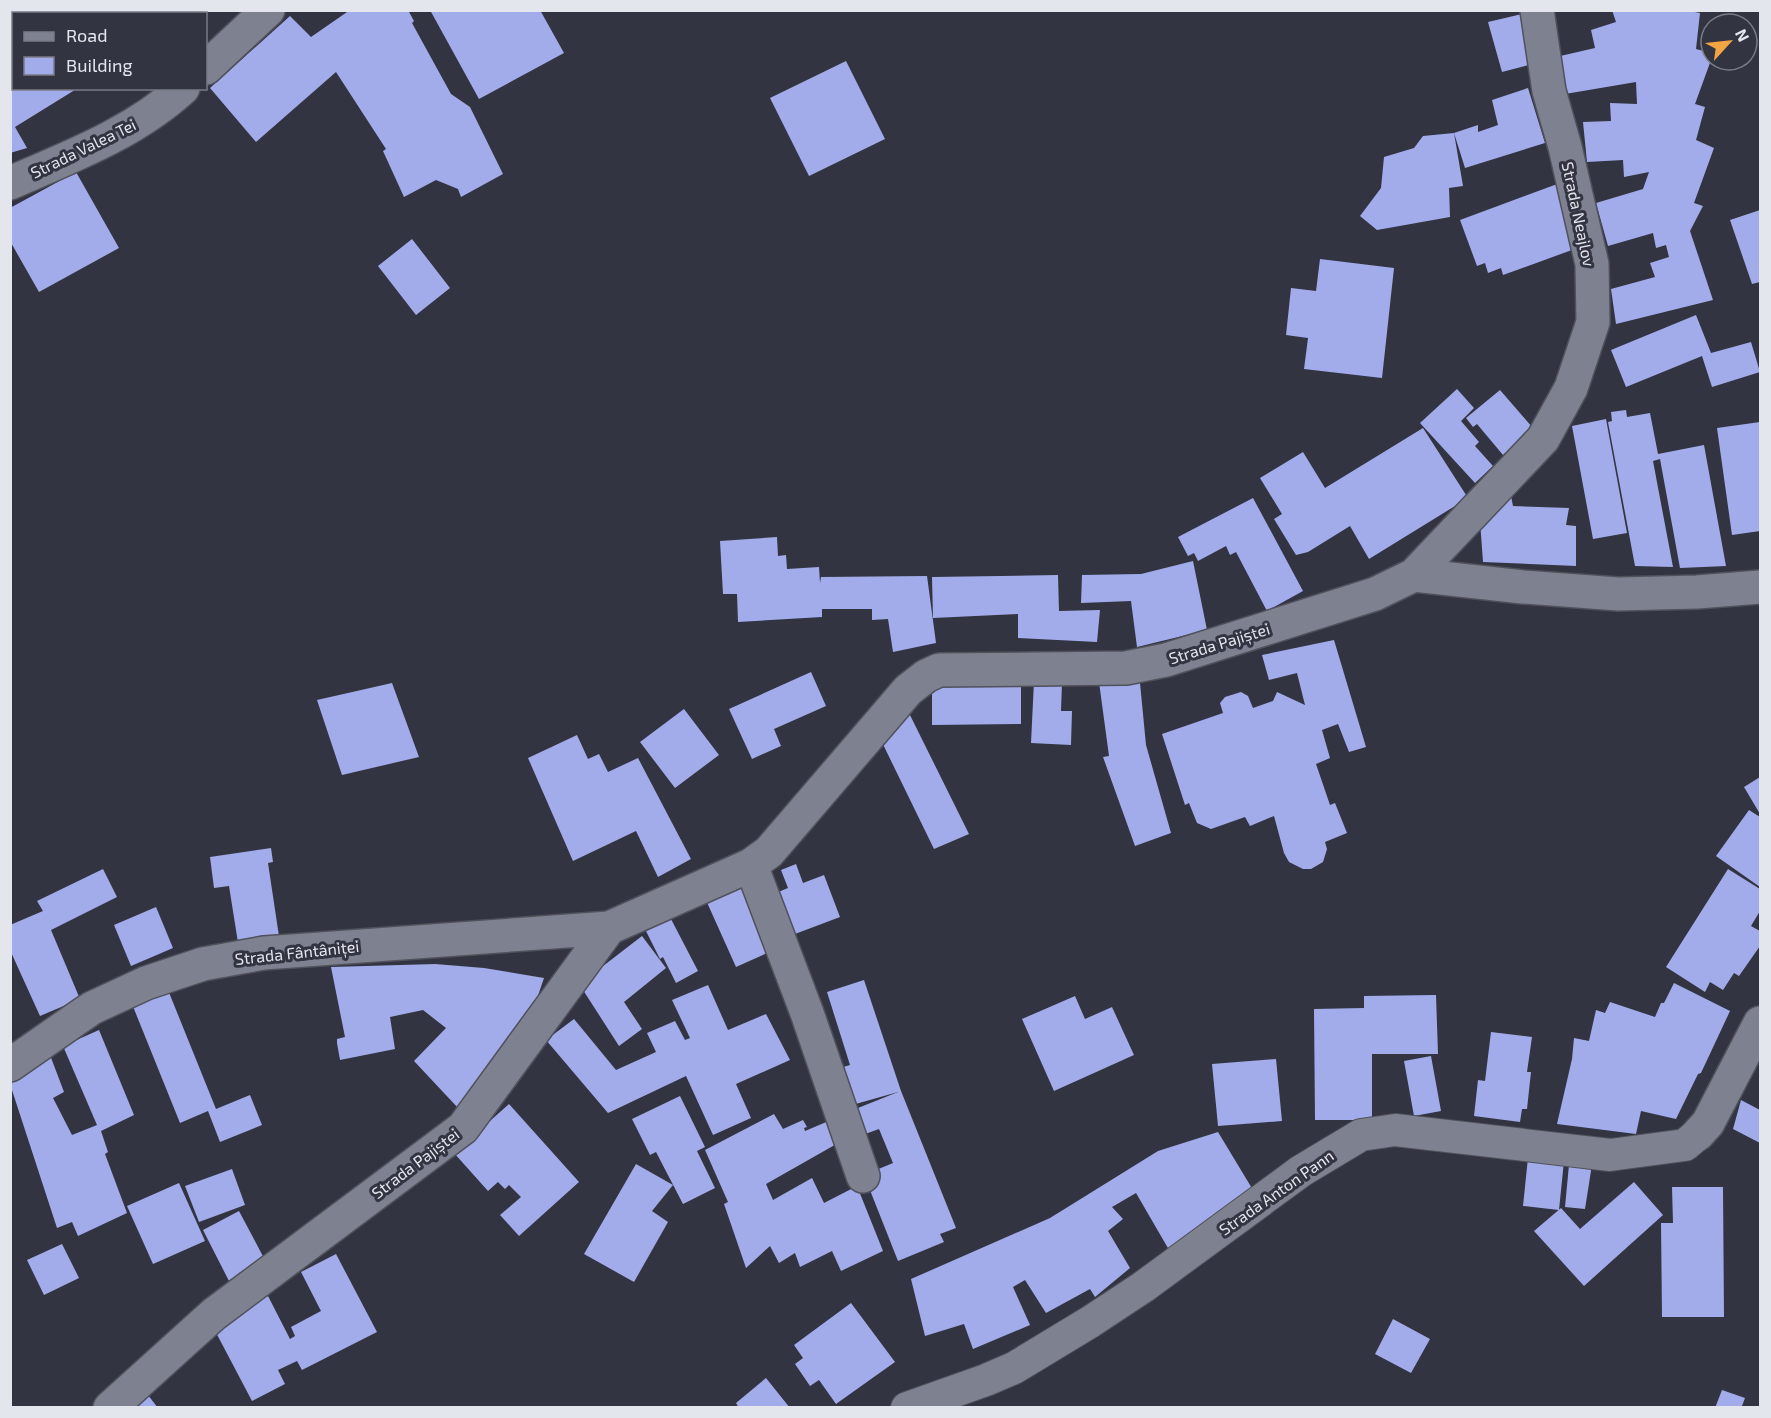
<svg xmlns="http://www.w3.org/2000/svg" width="1771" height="1418" font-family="'Exo 2',sans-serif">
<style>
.building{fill:#a3aceb}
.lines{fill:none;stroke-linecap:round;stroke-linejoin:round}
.pedestrian-casing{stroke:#4f515b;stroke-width:34}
.minor-casing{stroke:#4f515b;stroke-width:36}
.pedestrian{stroke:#7e818f;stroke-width:32}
.minor{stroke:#7e818f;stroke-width:33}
.labels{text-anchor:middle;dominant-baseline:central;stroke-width:6;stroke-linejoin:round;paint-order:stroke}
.street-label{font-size:16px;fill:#e4e6ee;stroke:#323441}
</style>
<rect width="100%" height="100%" fill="#323441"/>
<path class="building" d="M 78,10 L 94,10 L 96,14 L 73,14 Z
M 147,10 L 195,10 L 198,14 L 149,14 Z
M 350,10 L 408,10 L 414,21 L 412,23 L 451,94 L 470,107 L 503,174 L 461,197 L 458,189 L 436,180 L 404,197 L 383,151 L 386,149 L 336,72 L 256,142 L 210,88 L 290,16 L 311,37 Z
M 430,10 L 540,10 L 564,53 L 479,99 Z
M 1612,10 L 1684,10 L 1700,13 L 1696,49 L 1711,53 L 1711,60 L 1695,104 L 1705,107 L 1696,140 L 1714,148 L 1694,203 L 1703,206 L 1690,231 L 1713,300 L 1616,324 L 1611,289 L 1655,277 L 1650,263 L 1669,257 L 1666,245 L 1656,248 L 1653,233 L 1608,246 L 1596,203 L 1643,189 L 1649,172 L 1624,177 L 1623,160 L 1587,162 L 1583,122 L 1611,121 L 1610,103 L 1637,104 L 1636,82 L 1565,94 L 1556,57 L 1595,48 L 1591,30 L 1616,22 Z
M 1522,14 L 1536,63 L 1502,72 L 1488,22 Z
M 14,53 L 14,88 L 78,88 L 15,127 L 27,148 L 10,153 L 10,55 Z
M 846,61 L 885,139 L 809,176 L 770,98 Z
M 1528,88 L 1545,143 L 1465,168 L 1454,133 L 1463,186 L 1449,188 L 1450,217 L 1377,230 L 1360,216 L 1381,188 L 1384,157 L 1414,148 L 1423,136 L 1454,133 L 1478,125 L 1478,132 L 1498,125 L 1492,100 Z
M 76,172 L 119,248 L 39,292 L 10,241 L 10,208 Z
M 1560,183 L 1583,246 L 1503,275 L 1501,268 L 1488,273 L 1485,263 L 1477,266 L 1460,220 Z
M 1760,210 L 1760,282 L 1752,284 L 1730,220 Z
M 412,239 L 450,288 L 416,315 L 378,266 Z
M 1320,259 L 1394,268 L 1382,378 L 1304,369 L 1308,338 L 1286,335 L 1291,288 L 1316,291 Z
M 1696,315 L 1711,353 L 1751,342 L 1760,372 L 1712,387 L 1702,356 L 1626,387 L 1611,350 Z
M 1457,389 L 1474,408 L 1461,421 L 1479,442 L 1475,446 L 1493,466 L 1475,483 L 1420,423 Z
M 1500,390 L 1533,428 L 1503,455 L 1477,424 L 1473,427 L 1466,418 Z
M 1626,410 L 1627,417 L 1650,413 L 1658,454 L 1704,445 L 1726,566 L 1680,568 L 1660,459 L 1653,461 L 1673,567 L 1635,566 L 1608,422 L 1612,421 L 1611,412 Z
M 1606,419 L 1627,533 L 1593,539 L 1572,426 Z
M 1760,422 L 1760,531 L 1732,535 L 1717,428 Z
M 1423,428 L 1468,498 L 1369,559 L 1350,526 L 1308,552 L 1296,555 L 1274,519 L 1282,514 L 1260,478 L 1303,452 L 1325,488 Z
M 1510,491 L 1513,506 L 1569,508 L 1566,525 L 1576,526 L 1576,566 L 1483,562 L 1480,521 Z
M 1253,498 L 1303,591 L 1267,611 L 1236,552 L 1230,555 L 1226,546 L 1198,561 L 1194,553 L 1188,556 L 1178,537 Z
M 777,537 L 778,556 L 786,555 L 787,569 L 819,567 L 820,583 L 821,577 L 927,576 L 936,643 L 893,652 L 888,619 L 872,620 L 872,609 L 822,609 L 822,617 L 738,622 L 737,594 L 723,594 L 720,541 Z
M 1193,561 L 1207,630 L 1137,647 L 1131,601 L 1081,603 L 1082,575 L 1141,574 Z
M 1058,575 L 1059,611 L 1100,610 L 1097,642 L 1018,638 L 1018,614 L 933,618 L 932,577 Z
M 1334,640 L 1366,747 L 1349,752 L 1338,724 L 1322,730 L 1330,758 L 1316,764 L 1330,805 L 1335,803 L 1347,833 L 1325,842 L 1327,849 L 1323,862 L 1311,869 L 1303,869 L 1289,862 L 1284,853 L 1274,816 L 1250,826 L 1245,817 L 1211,829 L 1197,823 L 1189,803 L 1185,805 L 1162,734 L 1223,713 L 1220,703 L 1225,697 L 1241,692 L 1248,696 L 1253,708 L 1273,701 L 1277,692 L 1305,705 L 1297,673 L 1269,680 L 1262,655 Z
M 811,672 L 826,706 L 774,729 L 781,746 L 752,759 L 729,709 Z
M 1021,678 L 1021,724 L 932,725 L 932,679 Z
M 1034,681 L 1062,682 L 1061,711 L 1072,711 L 1071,745 L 1031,743 Z
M 1099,682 L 1140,683 L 1146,745 L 1171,833 L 1135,846 L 1103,757 L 1109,756 Z
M 392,683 L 419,757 L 342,775 L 317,700 Z
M 684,709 L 719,755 L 675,788 L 640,742 Z
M 907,709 L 969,834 L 934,849 L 876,730 Z
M 577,735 L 588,759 L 599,754 L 608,772 L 638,758 L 691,859 L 658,877 L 636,831 L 573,861 L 528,758 Z
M 1760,777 L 1760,814 L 1744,787 Z
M 1749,810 L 1760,817 L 1760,887 L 1716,856 Z
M 271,848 L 273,862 L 268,863 L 280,943 L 239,949 L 229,886 L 214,888 L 210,857 Z
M 796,864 L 803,883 L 824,875 L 840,917 L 787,937 L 771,895 L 788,888 L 781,870 Z
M 103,869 L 117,897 L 51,930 L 80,999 L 40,1016 L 10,950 L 10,925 L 43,911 L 37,901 Z
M 1728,869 L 1760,889 L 1760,911 L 1751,926 L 1760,931 L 1760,946 L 1739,976 L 1734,973 L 1723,990 L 1710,982 L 1705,992 L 1666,967 Z
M 745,880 L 776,949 L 736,967 L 705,898 Z
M 156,907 L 173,948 L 131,966 L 114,925 Z
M 671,919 L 698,971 L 676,983 L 663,957 L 660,959 L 646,931 Z
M 642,936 L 666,968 L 624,1002 L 642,1029 L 619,1046 L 583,990 L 594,973 Z
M 435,964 L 484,968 L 544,978 L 530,1019 L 521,1023 L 503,1044 L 509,1050 L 459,1109 L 414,1061 L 446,1028 L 423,1010 L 390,1017 L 395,1049 L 340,1060 L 337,1043 L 337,1039 L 345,1037 L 331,967 Z
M 864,980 L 901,1091 L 956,1228 L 940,1234 L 944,1242 L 898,1261 L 864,1175 L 893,1163 L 879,1129 L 857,1137 L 848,1112 L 898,1092 L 845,1107 L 833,1070 L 850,1065 L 827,992 Z
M 1674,983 L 1730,1011 L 1701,1073 L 1698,1074 L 1676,1119 L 1641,1111 L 1636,1134 L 1557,1124 L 1572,1059 L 1574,1038 L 1589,1041 L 1596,1010 L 1605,1013 L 1610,1002 L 1655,1017 L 1661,1003 L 1664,1003 Z
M 708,985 L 728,1030 L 766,1014 L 790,1060 L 736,1084 L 751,1118 L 713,1135 L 686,1076 L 608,1113 L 546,1040 L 574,1019 L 616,1070 L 656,1052 L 647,1033 L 675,1021 L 685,1040 L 690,1038 L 672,1000 Z
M 168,990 L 216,1109 L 250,1095 L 262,1125 L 220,1142 L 208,1111 L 180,1123 L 132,1004 Z
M 1436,995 L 1438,1054 L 1372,1054 L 1372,1120 L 1315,1120 L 1314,1009 L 1364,1008 L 1364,996 Z
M 1075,996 L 1085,1019 L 1112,1007 L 1134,1055 L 1054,1091 L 1022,1019 Z
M 99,1030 L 134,1115 L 101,1131 L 108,1152 L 105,1154 L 127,1213 L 78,1236 L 72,1222 L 57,1228 L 10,1084 L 50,1055 L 64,1092 L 53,1098 L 72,1135 L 97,1125 L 63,1046 Z
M 1491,1032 L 1532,1037 L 1527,1072 L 1531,1072 L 1527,1109 L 1522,1109 L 1520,1122 L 1474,1116 L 1478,1080 L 1485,1081 Z
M 1431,1056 L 1441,1111 L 1414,1116 L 1404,1061 Z
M 1276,1059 L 1282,1121 L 1218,1126 L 1212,1064 Z
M 680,1096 L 705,1147 L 697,1151 L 715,1188 L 683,1204 L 656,1152 L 650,1155 L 632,1119 Z
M 1741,1100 L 1760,1110 L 1760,1143 L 1733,1129 Z
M 509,1104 L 579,1182 L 519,1236 L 500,1215 L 521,1197 L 509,1185 L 505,1189 L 498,1182 L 488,1191 L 454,1153 Z
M 774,1114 L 783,1129 L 803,1120 L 807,1127 L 804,1128 L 805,1131 L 831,1120 L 840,1142 L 766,1184 L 773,1200 L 812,1178 L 824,1203 L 857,1186 L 883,1251 L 841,1271 L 832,1251 L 800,1267 L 795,1253 L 779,1263 L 770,1246 L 746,1268 L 724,1204 L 728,1202 L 705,1150 Z
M 1218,1132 L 1256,1195 L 1172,1255 L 1136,1193 L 1112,1207 L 1123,1219 L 1108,1231 L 1130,1268 L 1095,1297 L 1090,1289 L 1046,1313 L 1025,1280 L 1013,1287 L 1030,1325 L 973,1349 L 964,1324 L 925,1336 L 911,1279 L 1050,1218 L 1158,1151 Z
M 1529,1148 L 1565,1151 L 1559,1210 L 1523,1206 Z
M 1570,1154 L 1593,1158 L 1585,1209 L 1565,1207 Z
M 636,1164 L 673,1185 L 652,1211 L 668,1222 L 634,1282 L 584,1254 Z
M 232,1169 L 245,1205 L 199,1222 L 185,1186 Z
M 1634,1182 L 1663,1215 L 1584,1286 L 1534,1231 L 1561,1208 L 1580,1229 Z
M 179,1183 L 205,1241 L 153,1264 L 127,1206 Z
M 1672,1187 L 1723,1187 L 1724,1317 L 1662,1317 L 1661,1223 L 1673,1223 Z
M 239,1211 L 266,1262 L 229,1281 L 203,1230 Z
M 62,1244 L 79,1278 L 44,1295 L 27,1260 Z
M 336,1254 L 377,1332 L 302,1370 L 297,1361 L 278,1370 L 285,1384 L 252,1401 L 212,1325 L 268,1296 L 290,1339 L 295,1336 L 291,1327 L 321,1311 L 301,1272 Z
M 851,1303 L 895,1362 L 836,1404 L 819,1380 L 810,1386 L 795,1364 L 803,1358 L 794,1345 Z
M 1393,1319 L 1430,1339 L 1411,1373 L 1375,1354 Z
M 766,1378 L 790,1408 L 739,1408 L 736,1403 Z
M 141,1386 L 158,1408 L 113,1408 Z
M 1722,1390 L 1745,1398 L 1742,1406 L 1746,1408 L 1715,1408 Z"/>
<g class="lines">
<defs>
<path id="pedestrian" d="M 907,1408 L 986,1380 L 1014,1368 L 1090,1322 L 1143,1287 L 1301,1171 L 1361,1135 L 1395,1130 L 1610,1155 L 1685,1145 L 1698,1134"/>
<path id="minor" d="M 206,68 L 268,10
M 10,183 C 70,157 134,133 183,88
M 1414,575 L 1543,439 L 1571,388 L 1593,322 L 1592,264 L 1565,147 L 1549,91 L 1537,10
M 751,865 L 807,1013 L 863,1176
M 10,1065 L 92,1008 L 146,983 L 203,964 L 264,953 L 609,928
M 1698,1134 L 1708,1123 L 1760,1023
M 110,1408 L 214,1314 L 463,1128 L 609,928 L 751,865 L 769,852 L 908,690 L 926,676 L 939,670 L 1126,668 L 1166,660 L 1375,594 L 1414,575 L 1523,587 L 1618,594 L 1697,592 L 1760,587"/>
</defs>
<use href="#pedestrian" class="pedestrian-casing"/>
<use href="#minor" class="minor-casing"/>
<use href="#pedestrian" class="pedestrian"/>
<use href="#minor" class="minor"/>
</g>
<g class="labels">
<g class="street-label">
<text transform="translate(83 148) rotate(-26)">Strada Valea Tei</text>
<text transform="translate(1579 214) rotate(78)">Strada Neajlov</text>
<text transform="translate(1219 643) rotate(-17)">Strada Pajiștei</text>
<text transform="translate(297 952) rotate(-6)">Strada Fântâniței</text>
<text transform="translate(415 1163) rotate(-37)">Strada Pajiștei</text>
<text transform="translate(1276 1192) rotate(-35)">Strada Anton Pann</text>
</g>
</g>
<rect width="1771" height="1418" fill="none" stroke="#e4e6ee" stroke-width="24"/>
<rect x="12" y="12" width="195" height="78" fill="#323441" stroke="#797b86" stroke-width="1.5"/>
<rect x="24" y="32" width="30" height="9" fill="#7e818f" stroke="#797b86" stroke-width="1.5"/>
<text x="66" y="42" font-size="18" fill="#e4e6ee">Road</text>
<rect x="24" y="57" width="30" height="18" fill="#a3aceb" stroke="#797b86" stroke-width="1.5"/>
<text x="66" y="72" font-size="18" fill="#e4e6ee">Building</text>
<g transform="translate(1729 42) rotate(63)"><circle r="28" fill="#323441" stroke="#797b86" stroke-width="1.5"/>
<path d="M0-4.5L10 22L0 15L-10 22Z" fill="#f3a443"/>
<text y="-9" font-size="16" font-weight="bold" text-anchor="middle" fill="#e4e6ee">N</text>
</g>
</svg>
